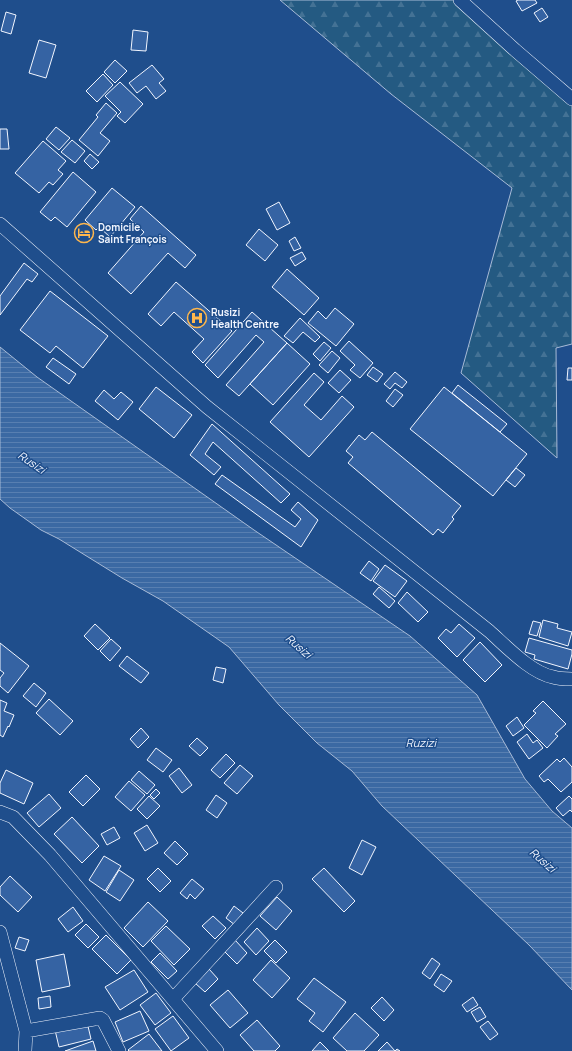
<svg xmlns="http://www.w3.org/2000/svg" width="572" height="1051" font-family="Manrope,sans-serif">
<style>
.forest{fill:url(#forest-firs);stroke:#a8bbd7}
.water{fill:url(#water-rules);stroke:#a8bbd7}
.building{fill:#3563a3;stroke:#f2f6ff}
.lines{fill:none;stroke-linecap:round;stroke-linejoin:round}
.minor-casing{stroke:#f2f6ff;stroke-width:14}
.minor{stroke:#1f4e8c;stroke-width:13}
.labels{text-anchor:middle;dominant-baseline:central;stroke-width:3;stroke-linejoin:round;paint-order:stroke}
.poi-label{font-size:10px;font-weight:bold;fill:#f2f6ff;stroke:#1f4e8c;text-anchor:start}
.water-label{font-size:11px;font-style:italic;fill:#f2f6ff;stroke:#1f4e8c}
</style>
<defs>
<pattern id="forest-firs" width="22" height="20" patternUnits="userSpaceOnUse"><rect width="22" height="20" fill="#245a82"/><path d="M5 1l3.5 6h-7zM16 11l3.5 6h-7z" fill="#447295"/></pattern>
<pattern id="water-rules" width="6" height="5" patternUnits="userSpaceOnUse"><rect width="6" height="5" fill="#3b69a3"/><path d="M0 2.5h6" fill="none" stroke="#587fb1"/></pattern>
</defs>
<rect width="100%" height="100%" fill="#1f4e8c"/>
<path class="forest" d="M 280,0 L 460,0 L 572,99 L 572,344 L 556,348 L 557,458 L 461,373 L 512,188 L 391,94 Z"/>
<path class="water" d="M 0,347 L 37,377 L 254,530 L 410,636 L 477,695 L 525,779 L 552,811 L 572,828 L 572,990 L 529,945 L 382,806 L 352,771 L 317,743 L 279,705 L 229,647 L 163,601 L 122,578 L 59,539 L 41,530 L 10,508 L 0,499 Z"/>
<path class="building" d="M 518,0 L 535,0 L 537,3 L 522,11 L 516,1 Z
M 542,8 L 548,17 L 540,22 L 534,13 Z
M 6,12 L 16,15 L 11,34 L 1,31 Z
M 133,30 L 148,32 L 146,51 L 131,50 Z
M 39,40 L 56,45 L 46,78 L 29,73 Z
M 115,60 L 127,71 L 115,83 L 104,72 Z
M 152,65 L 164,79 L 159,83 L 166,91 L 156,99 L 146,86 L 137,93 L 129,83 Z
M 103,74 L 113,85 L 97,102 L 86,91 Z
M 120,82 L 143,104 L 125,123 L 117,116 L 121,112 L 105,96 Z
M 106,103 L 117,113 L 100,133 L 110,141 L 98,156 L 79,140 L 98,117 L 96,115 Z
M 56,127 L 70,138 L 59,150 L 46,139 Z
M 0,129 L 7,129 L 9,149 L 0,149 Z
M 72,140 L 85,151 L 75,163 L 61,152 Z
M 43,141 L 66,161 L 58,170 L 63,174 L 53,185 L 49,182 L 39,193 L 15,173 Z
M 90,154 L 99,162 L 92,169 L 84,161 Z
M 73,172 L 96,192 L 67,227 L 55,217 L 51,221 L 40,212 Z
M 112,188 L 135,207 L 110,237 L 99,227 L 96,230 L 85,220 Z
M 279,202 L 290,223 L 277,230 L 266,209 Z
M 141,206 L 196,255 L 185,268 L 168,253 L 131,294 L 108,273 L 144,232 L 130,219 Z
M 259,229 L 278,245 L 265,261 L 246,245 Z
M 295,237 L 301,248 L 294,251 L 289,241 Z
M 302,252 L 306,259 L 295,266 L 290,258 Z
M 24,263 L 38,274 L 32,282 L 27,279 L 0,315 L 0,296 Z
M 287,269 L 319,298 L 304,315 L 272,287 Z
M 176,282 L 232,331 L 203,363 L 192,352 L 204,339 L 174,312 L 161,326 L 148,314 Z
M 50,291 L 108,336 L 83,368 L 56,346 L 50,353 L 20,330 Z
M 335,308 L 354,324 L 336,346 L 308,323 L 318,311 L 326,319 Z
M 252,312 L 287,343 L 239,396 L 226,385 L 264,342 L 256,335 L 218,378 L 205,365 Z
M 300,318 L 320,337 L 315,342 L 303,332 L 293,343 L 284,336 Z
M 349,341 L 373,363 L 360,378 L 350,370 L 355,365 L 340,351 Z
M 324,342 L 331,348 L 320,361 L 313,354 Z
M 287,343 L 310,364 L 273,405 L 250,384 Z
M 332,351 L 340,358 L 328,373 L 319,365 Z
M 53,358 L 76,374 L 69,384 L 46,367 Z
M 373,367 L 383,374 L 377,382 L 367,375 Z
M 568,368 L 572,368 L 572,380 L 567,380 Z
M 340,370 L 351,380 L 339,393 L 328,383 Z
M 395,372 L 407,382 L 402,388 L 395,383 L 390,389 L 384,384 Z
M 314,373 L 324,382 L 304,405 L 321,420 L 342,396 L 354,407 L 309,457 L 270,422 Z
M 458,385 L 507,424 L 500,432 L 452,393 Z
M 156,387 L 192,415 L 174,438 L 139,409 Z
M 444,387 L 527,454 L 493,496 L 410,429 Z
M 395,389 L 403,395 L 393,407 L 386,401 Z
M 104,390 L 114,399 L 121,392 L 133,402 L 118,420 L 95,401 Z
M 212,424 L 290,494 L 281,503 L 213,442 L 205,454 L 221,467 L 214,475 L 190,455 Z
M 372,432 L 461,506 L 452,517 L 454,519 L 443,533 L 438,529 L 433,535 L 348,463 L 353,457 L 346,451 L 359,435 L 365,440 Z
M 516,468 L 525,475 L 515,487 L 506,480 Z
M 222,475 L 295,527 L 301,519 L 291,510 L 298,502 L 318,520 L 301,547 L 215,484 Z
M 369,561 L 379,569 L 371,581 L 360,573 Z
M 385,565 L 407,581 L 395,597 L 373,581 Z
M 379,587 L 395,601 L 389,608 L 373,594 Z
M 407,592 L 428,612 L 418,622 L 398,603 Z
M 543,620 L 558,624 L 557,628 L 572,632 L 568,646 L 539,637 Z
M 533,621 L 541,623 L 537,636 L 529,634 Z
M 95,624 L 110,638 L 98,650 L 84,636 Z
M 459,624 L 475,638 L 457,657 L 438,638 L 446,629 L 451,633 Z
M 529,638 L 572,650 L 572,654 L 568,669 L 534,659 L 535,655 L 525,652 Z
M 111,639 L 121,648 L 110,661 L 100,651 Z
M 480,642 L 502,665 L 485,682 L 463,660 Z
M 0,643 L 29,666 L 8,693 L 0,686 L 0,678 L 4,673 L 0,670 Z
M 127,656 L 149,673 L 141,683 L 119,666 Z
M 216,667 L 226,669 L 223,683 L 213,680 Z
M 34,683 L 46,693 L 36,707 L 23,696 Z
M 49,699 L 73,721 L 60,735 L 36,713 Z
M 0,700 L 7,703 L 4,711 L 14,715 L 9,727 L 8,726 L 3,737 L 0,735 Z
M 543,701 L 566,724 L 555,734 L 558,736 L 547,748 L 524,725 L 536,713 L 533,711 Z
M 517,717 L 524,728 L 513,736 L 506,726 Z
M 141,728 L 149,737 L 138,748 L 130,739 Z
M 527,734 L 533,743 L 537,740 L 543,748 L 529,759 L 517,742 Z
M 197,738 L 208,748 L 200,756 L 189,746 Z
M 156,748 L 172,760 L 163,772 L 147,760 Z
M 226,754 L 235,763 L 220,778 L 211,770 Z
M 564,758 L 572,767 L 572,782 L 561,792 L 548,779 L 544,782 L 539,776 L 557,759 L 560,762 Z
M 240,765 L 253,776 L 237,794 L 224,783 Z
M 179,768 L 192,785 L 182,793 L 169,776 Z
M 6,770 L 33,783 L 24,804 L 0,793 L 0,783 Z
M 139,771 L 155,785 L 147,794 L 131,780 Z
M 86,775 L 100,789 L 83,806 L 69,792 Z
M 129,781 L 145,795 L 131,811 L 115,797 Z
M 156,789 L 160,793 L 154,799 L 150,795 Z
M 49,794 L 61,808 L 39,827 L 27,813 Z
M 216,795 L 227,803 L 217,818 L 206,810 Z
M 149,796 L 160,806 L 147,819 L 137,809 Z
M 569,796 L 572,799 L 572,812 L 570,810 L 563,816 L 556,808 Z
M 72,817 L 99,846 L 82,863 L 54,834 Z
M 147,825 L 158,843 L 145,851 L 134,833 Z
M 114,827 L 120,838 L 107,845 L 101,834 Z
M 362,840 L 376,847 L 362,875 L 349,868 Z
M 175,841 L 188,854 L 177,865 L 164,853 Z
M 104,856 L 121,866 L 105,891 L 89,880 Z
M 158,868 L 171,881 L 160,892 L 147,879 Z
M 324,868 L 355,901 L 344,912 L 312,879 Z
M 119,870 L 134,880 L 120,901 L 106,892 Z
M 10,876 L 32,897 L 18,912 L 0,895 L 0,887 Z
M 192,879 L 204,889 L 195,899 L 190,894 L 187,899 L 180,893 Z
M 277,897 L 292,911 L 276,930 L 260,916 Z
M 148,902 L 168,921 L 143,947 L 124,928 Z
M 234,906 L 243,913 L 235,925 L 226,918 Z
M 73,907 L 83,921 L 68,932 L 58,919 Z
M 213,916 L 226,928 L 215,939 L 202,926 Z
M 86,924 L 99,937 L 88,948 L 75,935 Z
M 166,926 L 190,949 L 174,965 L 151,941 Z
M 257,928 L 269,941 L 256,955 L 244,942 Z
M 106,935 L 131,960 L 117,974 L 92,949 Z
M 19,937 L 29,940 L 25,951 L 15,948 Z
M 235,940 L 247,953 L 237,964 L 224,951 Z
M 275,940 L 287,952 L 276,963 L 264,951 Z
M 160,953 L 177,971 L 168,979 L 151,962 Z
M 64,954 L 70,986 L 42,992 L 36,960 Z
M 432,958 L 440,964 L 430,979 L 422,973 Z
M 271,960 L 290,978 L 272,998 L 253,980 Z
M 209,969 L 218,979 L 205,992 L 195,983 Z
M 134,970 L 148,992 L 120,1010 L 105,987 Z
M 441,974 L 452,981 L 444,992 L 434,985 Z
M 314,978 L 346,1002 L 323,1032 L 309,1021 L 315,1013 L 297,999 Z
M 228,990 L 248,1013 L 230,1028 L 210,1005 Z
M 156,993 L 171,1013 L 155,1025 L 140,1005 Z
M 50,996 L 51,1007 L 39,1009 L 38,998 Z
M 382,997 L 394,1010 L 384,1021 L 371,1008 Z
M 473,997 L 478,1005 L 467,1012 L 462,1005 Z
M 480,1007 L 486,1017 L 477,1022 L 471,1012 Z
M 140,1011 L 149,1031 L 123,1042 L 115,1022 Z
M 355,1013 L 379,1035 L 364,1051 L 347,1051 L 333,1038 Z
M 173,1016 L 189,1038 L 171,1051 L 155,1029 Z
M 257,1020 L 280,1046 L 275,1051 L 254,1051 L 240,1035 Z
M 488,1021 L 498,1034 L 490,1040 L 480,1027 Z
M 87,1022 L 91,1039 L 59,1047 L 55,1030 Z
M 149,1034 L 162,1051 L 129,1051 L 128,1050 Z
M 93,1041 L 96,1051 L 65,1051 Z
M 320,1042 L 329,1051 L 312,1051 Z
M 387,1042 L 395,1051 L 397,1049 L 400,1051 L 378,1051 Z"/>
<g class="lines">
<defs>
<path id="minor" d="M 460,0 L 515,50 L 572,99
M 0,224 L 207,407 L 489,631 C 506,646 531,673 553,677 C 559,679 566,679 572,679
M 0,812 L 13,817 L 50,855 L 217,1051
M 0,932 L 26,1031 L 25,1051
M 173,999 L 276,887
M 26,1031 L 100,1018 L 103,1020 L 119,1051"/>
</defs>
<use href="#minor" class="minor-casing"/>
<use href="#minor" class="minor"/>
</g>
<defs>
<symbol id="hotel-ring" viewBox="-11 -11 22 22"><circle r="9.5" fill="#1f4e8c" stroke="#ffb74d" stroke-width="1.5"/><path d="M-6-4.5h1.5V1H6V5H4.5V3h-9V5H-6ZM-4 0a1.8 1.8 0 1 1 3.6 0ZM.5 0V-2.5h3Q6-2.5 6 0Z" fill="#ffb74d"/></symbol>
<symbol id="hospital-ring" viewBox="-11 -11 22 22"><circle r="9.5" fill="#1f4e8c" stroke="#ffb74d" stroke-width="1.5"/><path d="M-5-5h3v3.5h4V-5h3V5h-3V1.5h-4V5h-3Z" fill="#ffb74d"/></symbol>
</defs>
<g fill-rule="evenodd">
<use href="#hotel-ring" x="73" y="222" width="22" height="22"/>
<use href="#hospital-ring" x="186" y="307" width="22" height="22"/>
</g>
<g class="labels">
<g class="poi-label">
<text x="98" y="227">Domicile<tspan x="98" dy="12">Saint François</tspan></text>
<text x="211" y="312">Rusizi<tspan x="211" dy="12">Health Centre</tspan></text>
</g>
<g class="water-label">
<text transform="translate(32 462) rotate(34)">Rusizi</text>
<text transform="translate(299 646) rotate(41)">Rusizi</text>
<text x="421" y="742">Ruzizi</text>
<text transform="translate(543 860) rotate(41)">Rusizi</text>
</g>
</g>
</svg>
